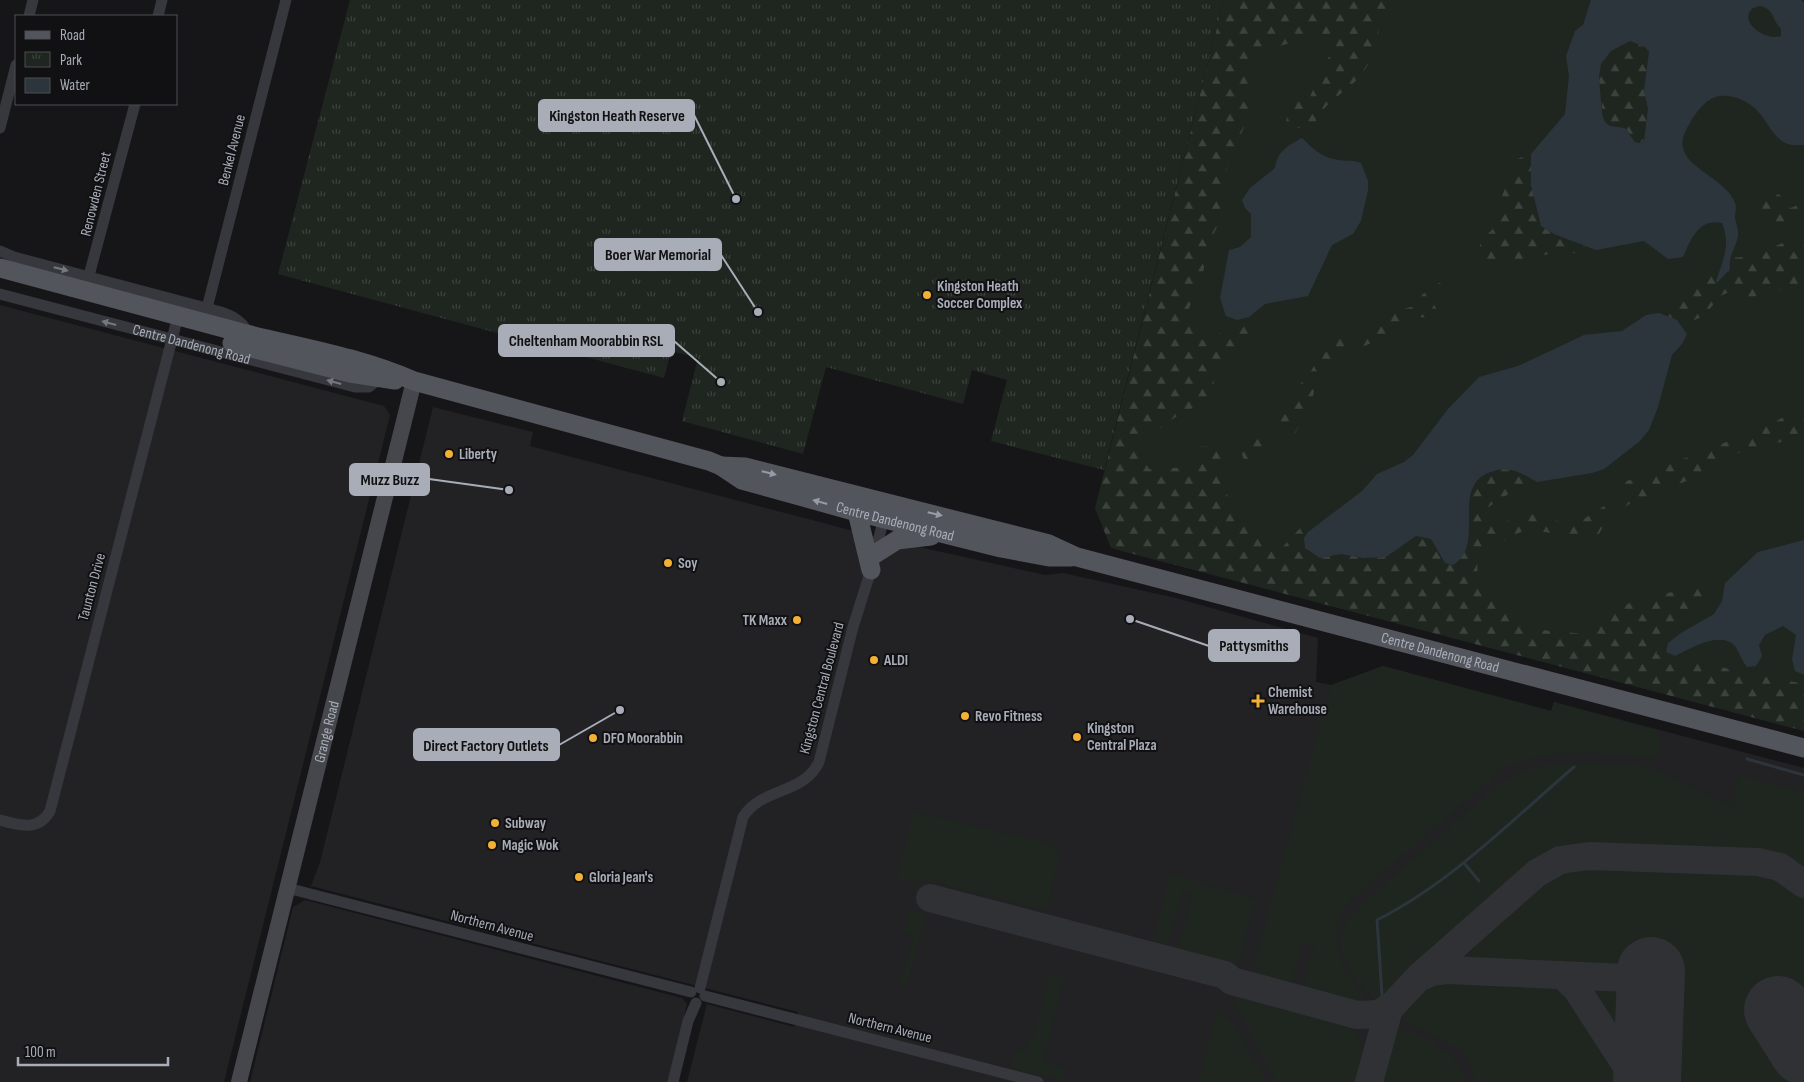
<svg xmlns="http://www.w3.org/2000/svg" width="1804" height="1082" font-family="'Sofia Sans Condensed',sans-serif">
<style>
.built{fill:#222225}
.grass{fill:#1e261f}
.forest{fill:url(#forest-firs)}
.park{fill:url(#park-tufts)}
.water{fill:#2c353c;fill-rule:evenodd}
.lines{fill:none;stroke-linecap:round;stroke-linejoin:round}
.stream{stroke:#2c353c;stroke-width:3}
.taxiway{stroke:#303135;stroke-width:28}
.runway{stroke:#303135;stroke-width:68}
.street{stroke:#37383d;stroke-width:11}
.secondary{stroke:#45474d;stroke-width:16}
.primary{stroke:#53555c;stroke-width:19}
.oneway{fill:#757881}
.oneway2{fill:#979ba6}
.poi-dot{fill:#f2b134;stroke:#111113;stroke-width:2}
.labels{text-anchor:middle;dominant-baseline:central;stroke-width:4;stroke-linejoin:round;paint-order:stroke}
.street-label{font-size:15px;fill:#a8adb8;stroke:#111113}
.poi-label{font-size:15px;font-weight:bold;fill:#a8adb8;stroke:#111113;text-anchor:start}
.leader{fill:none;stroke:#a8adb8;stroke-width:2}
.callout-dot{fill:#a8adb8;stroke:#111113;stroke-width:2}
.callout{fill:#a8adb8;stroke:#a8adb8;stroke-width:2}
.callout-label{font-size:16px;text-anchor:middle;font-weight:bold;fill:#111}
</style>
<defs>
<pattern id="forest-firs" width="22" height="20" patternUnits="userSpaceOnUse" patternTransform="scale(1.25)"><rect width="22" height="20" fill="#1e261f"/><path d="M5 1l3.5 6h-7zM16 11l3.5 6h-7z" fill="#3c433d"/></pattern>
<pattern id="park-tufts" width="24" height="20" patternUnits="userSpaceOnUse" patternTransform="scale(1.25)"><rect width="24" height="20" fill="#1e261f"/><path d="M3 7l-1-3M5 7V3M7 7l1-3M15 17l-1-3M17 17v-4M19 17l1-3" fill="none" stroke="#3c433d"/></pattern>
</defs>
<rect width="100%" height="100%" fill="#161618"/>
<path class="built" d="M 0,305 L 384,406 L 390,415 L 224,1082 L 0,1082 Z
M 433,407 L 533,432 L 530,446 L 888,540 L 1045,575 L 1063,573 L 1176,598 L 1318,638 L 1316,682 L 1331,685 L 1383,666 L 1551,711 L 1554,702 L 1804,768 L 1804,1082 L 687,1082 L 707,1004 L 794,1027 L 798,1012 L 311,886 L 320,862 Z
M 305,900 L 682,998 L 687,1004 L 668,1082 L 250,1082 L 293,907 Z"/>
<path class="grass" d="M 1224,0 L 1804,0 L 1804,730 L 1111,548 Z
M 1383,666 L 1551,711 L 1554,702 L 1656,730 L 1661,743 L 1660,752 L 1653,758 C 1603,755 1551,746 1504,768 L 1346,905 C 1323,944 1343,971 1369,1001 L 1371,1005 C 1357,1011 1317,996 1302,992 L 1314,945 L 1302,942 L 1290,988 L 1259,977 L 1254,963 L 1331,685 Z
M 1568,762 L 1649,766 L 1732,806 L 1739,775 L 1804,793 L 1804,874 L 1778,858 L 1753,854 L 1578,849 L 1556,854 L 1540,862 L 1386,998 L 1376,1001 C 1357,983 1332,953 1344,926 C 1347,919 1353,913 1358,907 L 1491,791 C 1520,770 1533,767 1568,762 Z
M 914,811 L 1053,845 L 1061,856 L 1046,910 L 925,880 L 915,883 L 896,879 Z
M 1592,863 L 1761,870 L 1784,878 L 1804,895 L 1804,993 L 1760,1021 L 1796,1082 L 1687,1082 L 1662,1076 L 1665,971 L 1491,965 L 1479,963 L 1472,958 L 1470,947 L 1474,939 L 1545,876 L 1563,867 Z
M 1170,873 L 1256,899 L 1239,960 L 1233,965 L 1178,952 L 1192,892 L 1183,890 L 1168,944 L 1154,941 Z
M 910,910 L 926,914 L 907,987 L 900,985 L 914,935 L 904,932 Z
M 1051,971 L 1065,975 L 1043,1062 L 1066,1068 L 1063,1079 L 1060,1080 L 1012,1068 L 1014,1054 L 1025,1047 L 1033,1036 Z
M 1457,978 L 1551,982 C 1581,993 1609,1054 1626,1082 L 1475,1082 L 1471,1063 L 1462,1052 L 1395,1015 C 1411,992 1429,980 1457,978 Z
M 1593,985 C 1639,978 1634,1028 1634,1058 L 1631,1059 L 1589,992 Z
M 1238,993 L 1336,1018 C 1365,1029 1367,1056 1360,1082 L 1276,1082 L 1234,1002 Z
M 1216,1012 L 1227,1017 L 1232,1023 L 1267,1082 L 1199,1082 Z
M 1394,1024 C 1419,1038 1462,1050 1466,1082 L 1376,1082 L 1391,1025 Z"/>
<path class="forest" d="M 1224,0 L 1390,0 C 1376,23 1379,53 1361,75 C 1346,93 1322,103 1314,125 L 1305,128 L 1288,128 L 1286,123 L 1288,110 L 1293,98 L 1310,97 L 1324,63 L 1332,53 L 1333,44 L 1328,35 L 1319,34 L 1254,54 L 1250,59 L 1248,117 L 1225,174 L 1220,194 L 1221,219 L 1210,241 L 1202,277 L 1189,308 L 1191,319 L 1201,339 L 1206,341 L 1235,325 L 1245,322 L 1252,326 L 1253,335 L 1221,361 L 1211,360 L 1202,353 L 1198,356 L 1214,379 L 1213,391 L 1204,402 L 1174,418 L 1139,444 L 1139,451 L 1149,469 L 1196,467 L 1201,462 L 1200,446 L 1221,446 L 1224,451 L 1223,482 L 1232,509 L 1241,524 L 1250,531 L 1272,538 L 1280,550 L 1301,527 L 1312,529 L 1304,538 L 1303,543 L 1311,554 L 1320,558 L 1341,554 L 1363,558 L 1386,557 L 1416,535 L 1431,538 L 1445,563 L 1453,565 C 1458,557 1465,549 1468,541 C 1476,516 1457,481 1494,471 C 1511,466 1523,473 1537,482 L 1519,487 L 1487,508 L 1487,512 L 1495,528 L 1529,509 L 1560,522 L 1582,520 L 1620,496 L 1623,486 L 1627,481 L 1767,426 L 1804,406 L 1804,434 L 1801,437 L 1738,453 L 1709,472 L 1633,502 L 1608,517 L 1599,534 L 1563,535 L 1527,529 L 1484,550 L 1477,557 L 1478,584 L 1486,593 L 1530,629 L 1585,634 L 1635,599 L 1716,584 L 1656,654 L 1804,684 L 1804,731 L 1111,548 L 1095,508 Z
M 1630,41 L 1645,47 L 1649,52 L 1644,90 L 1648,109 L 1644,141 L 1638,143 C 1632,140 1631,133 1626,130 C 1620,125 1610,129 1605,122 C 1600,116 1602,107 1602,100 C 1601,92 1599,84 1599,76 C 1598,60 1615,45 1630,41 Z
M 1531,154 L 1531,185 L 1541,226 L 1554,234 L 1596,250 L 1579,254 L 1560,251 L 1518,262 L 1480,264 C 1474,250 1482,239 1492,230 L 1512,164 L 1517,159 Z
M 1778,194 L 1784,198 L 1791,208 L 1804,202 L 1804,218 L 1779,225 L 1764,222 L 1756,211 L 1756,207 Z
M 1804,236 L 1804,269 L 1802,273 L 1804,293 L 1772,289 L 1753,297 L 1742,297 L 1727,293 L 1720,296 L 1704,316 L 1682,325 L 1677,320 L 1661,314 L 1669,304 L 1691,298 L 1696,284 L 1711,274 L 1716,259 L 1742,257 Z
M 1445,279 L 1449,281 L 1448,283 C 1435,288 1427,295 1436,308 L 1434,314 L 1428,318 L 1412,316 L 1402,321 L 1385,337 L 1330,361 L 1316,382 L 1313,396 L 1293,438 L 1271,423 L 1276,411 L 1310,373 L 1322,351 L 1332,341 L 1374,329 L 1390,313 L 1414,306 L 1423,294 Z
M 1254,433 L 1263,435 L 1267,444 L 1257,459 L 1246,464 L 1242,455 L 1242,446 Z"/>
<path class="park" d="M 350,0 L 1224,0 L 1104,470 L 991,441 L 1007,380 L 972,370 L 963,404 L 826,367 L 803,454 L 682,421 L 698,358 L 671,351 L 664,378 L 278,274 Z"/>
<path class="water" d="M 1591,0 L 1801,0 L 1804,3 L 1804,145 C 1798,145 1791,146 1785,143 C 1774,137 1769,125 1761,115 C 1751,101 1727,90 1711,99 C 1700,105 1693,118 1687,128 C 1666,166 1724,173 1735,203 C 1737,207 1735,213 1735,218 C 1736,224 1739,230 1738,236 C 1736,248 1728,256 1730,269 L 1717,283 L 1716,281 C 1723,260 1731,245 1722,223 C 1699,218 1691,239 1683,257 L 1668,259 L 1644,241 L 1596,250 L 1554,234 L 1541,226 L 1531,185 L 1531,154 L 1565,114 L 1569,76 L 1566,56 L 1575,31 L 1583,25 ZM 1760,6 C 1775,9 1772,20 1781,29 L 1781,36 C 1766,42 1737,21 1753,8 ZM 1630,41 L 1645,47 L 1649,52 L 1644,90 L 1648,109 L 1644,141 L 1639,143 L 1635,142 L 1625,128 L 1610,126 L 1605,122 L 1602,114 L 1599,77 L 1601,64 L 1611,51 Z
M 1302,138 C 1311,147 1320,156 1333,159 C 1343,162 1349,159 1361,163 L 1368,181 L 1368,190 L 1361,221 L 1353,234 L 1332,245 L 1308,296 L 1265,304 L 1249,317 L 1237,320 L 1226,316 L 1220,298 L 1229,250 L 1240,247 L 1251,237 L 1251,214 L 1245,208 L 1242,200 L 1250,188 L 1275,168 C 1277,152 1288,145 1302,138 Z
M 1659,313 L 1677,320 L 1687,334 L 1682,344 L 1672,355 L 1658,407 L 1649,430 L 1639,442 L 1604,469 L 1592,473 L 1537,482 C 1523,474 1511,466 1494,471 C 1447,483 1488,545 1453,565 L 1445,563 L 1431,539 L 1416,536 L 1386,557 L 1363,558 L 1341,554 L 1320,558 L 1305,548 L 1304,538 L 1308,532 L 1362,491 L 1377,474 L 1404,462 L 1413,455 L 1448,409 L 1479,377 L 1518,366 L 1584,335 L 1622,331 L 1646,315 Z
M 1804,540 L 1804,675 L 1795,671 L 1792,659 L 1796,635 L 1783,626 L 1765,635 L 1759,645 L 1762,656 L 1756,666 L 1747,667 C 1742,661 1739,652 1735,646 C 1720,630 1690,649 1675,656 L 1666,652 L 1668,643 L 1681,633 L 1714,614 L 1722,601 L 1725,583 L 1758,552 Z"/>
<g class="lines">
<path class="stream" d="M 1747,759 L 1804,775
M 1464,863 L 1479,881
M 1382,995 L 1377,920 C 1452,882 1512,820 1574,767"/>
<path class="taxiway" d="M 930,898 L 1225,975 L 1232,981 L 1357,1015 L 1379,1014 L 1392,1005
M 1562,975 L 1576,988 L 1637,1082
M 1420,977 L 1432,972 L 1447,970 L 1651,979
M 1624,977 C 1658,983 1649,1024 1648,1049
M 1804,1014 L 1801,1027 L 1804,1042
M 1369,1082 L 1389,1009 L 1419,977 L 1537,873 L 1560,860 L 1589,856 L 1758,862 L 1780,867 L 1804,884"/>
<path class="runway" d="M 1778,1010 L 1804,1051
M 1647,1082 L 1651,971"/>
<g class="street">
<path d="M 29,16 L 33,0"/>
<path d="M 158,16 L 162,0"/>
<path d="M 0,128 L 16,65"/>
<path d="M 0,251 L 14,257 L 221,312 C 234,316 243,322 249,334"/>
<path d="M 87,283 L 135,104"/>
<path id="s1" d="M 0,294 L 355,387 L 369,387 L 379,379"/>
<path d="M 207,308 L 286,0"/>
<path d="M 0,820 C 19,825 38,832 50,811 L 178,316"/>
<path d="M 287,888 L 691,992"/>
<path d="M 700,988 L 743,817 C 762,787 803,795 819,762 L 853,627 L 871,570 L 885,513"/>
<path d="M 705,996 L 1038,1082"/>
<path d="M 673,1082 L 688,1021 L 696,1003"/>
</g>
<path class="secondary" id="s2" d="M 239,1082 L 414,381"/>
<g class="primary">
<path id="s3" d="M 0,268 C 82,290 164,312 246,334 C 303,348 359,357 414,381 L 709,461 L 721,466 L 742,480 L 857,512 L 1001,548 L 1049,557 L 1071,557"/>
<path d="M 232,343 L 350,373 L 395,380"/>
<path id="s4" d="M 721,466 L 745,467 L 1049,544 L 1077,557 L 1804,748"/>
<path d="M 857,512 L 871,570"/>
<path d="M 875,554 L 897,540 L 931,536"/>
</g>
</g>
<defs><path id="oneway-solid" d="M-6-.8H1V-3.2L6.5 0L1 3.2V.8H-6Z" transform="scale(1.25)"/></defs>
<g class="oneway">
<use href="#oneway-solid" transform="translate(61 269) rotate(14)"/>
<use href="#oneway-solid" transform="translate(109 323) rotate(-165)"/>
<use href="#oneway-solid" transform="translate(334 382) rotate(-165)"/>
</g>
<g class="oneway2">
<use href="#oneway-solid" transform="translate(769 473) rotate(14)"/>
<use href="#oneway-solid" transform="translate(820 502) rotate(-164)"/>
<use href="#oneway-solid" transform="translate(935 514) rotate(13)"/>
</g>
<g class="poi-dot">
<circle cx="927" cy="295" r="5"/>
<circle cx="449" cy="454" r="5"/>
<circle cx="668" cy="563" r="5"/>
<circle cx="797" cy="620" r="5"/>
<circle cx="874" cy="660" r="5"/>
<path d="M1255.5 693.5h5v5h5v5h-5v5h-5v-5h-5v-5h5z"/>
<circle cx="965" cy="716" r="5"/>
<circle cx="1077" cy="737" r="5"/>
<circle cx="593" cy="738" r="5"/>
<circle cx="495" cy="823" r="5"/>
<circle cx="492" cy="845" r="5"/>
<circle cx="579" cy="877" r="5"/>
</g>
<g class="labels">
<g class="street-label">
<text transform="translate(232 150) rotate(-76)">Benkel Avenue</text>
<text transform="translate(96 194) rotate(-76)">Renowden Street</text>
<text stroke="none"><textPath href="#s1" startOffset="198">Centre Dandenong Road</textPath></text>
<text stroke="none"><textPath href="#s3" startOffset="932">Centre Dandenong Road</textPath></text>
<text transform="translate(92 587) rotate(-75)">Taunton Drive</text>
<text stroke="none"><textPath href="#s4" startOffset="744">Centre Dandenong Road</textPath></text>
<text transform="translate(822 688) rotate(-75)">Kingston Central Boulevard</text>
<text stroke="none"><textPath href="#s2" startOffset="361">Grange Road</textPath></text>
<text transform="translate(492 926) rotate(15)">Northern Avenue</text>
<text transform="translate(890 1028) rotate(14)">Northern Avenue</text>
</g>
<g class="poi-label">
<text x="937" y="286">Kingston Heath<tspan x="937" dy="17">Soccer Complex</tspan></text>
<text x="459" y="454">Liberty</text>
<text x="678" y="563">Soy</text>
<text x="787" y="620" text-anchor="end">TK Maxx</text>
<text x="884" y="660">ALDI</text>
<text x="1268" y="692">Chemist<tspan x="1268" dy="17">Warehouse</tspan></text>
<text x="975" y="716">Revo Fitness</text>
<text x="1087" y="728">Kingston<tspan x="1087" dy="17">Central Plaza</tspan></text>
<text x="603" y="738">DFO Moorabbin</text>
<text x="505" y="823">Subway</text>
<text x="502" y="845">Magic Wok</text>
<text x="589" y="877">Gloria Jean's</text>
</g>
</g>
<path class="leader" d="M736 199L694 115M758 312L721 255M721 382L674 341M509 490L429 479M1130 619L1209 646M620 710L559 745"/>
<g class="callout-dot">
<circle cx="736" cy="199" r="5"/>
<circle cx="758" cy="312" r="5"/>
<circle cx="721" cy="382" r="5"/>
<circle cx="509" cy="490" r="5"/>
<circle cx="1130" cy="619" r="5"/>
<circle cx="620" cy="710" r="5"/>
</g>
<g class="callout">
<rect x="539" y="100" width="155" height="31" rx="5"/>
<rect x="595" y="239" width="126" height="31" rx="5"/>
<rect x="499" y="325" width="175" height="31" rx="5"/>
<rect x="350" y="464" width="79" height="31" rx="5"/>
<rect x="1209" y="630" width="90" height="31" rx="5"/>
<rect x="414" y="729" width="145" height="31" rx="5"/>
</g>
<g class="callout-label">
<text x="617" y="121">Kingston Heath Reserve</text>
<text x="658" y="260">Boer War Memorial</text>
<text x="586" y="346">Cheltenham Moorabbin RSL</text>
<text x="390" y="485">Muzz Buzz</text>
<text x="1254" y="651">Pattysmiths</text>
<text x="486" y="751">Direct Factory Outlets</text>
</g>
<rect x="15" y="15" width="162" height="90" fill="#111113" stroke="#4d4f55"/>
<rect x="25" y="31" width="25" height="8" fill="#53555c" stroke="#4d4f55"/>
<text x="60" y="40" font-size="15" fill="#a8adb8">Road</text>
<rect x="25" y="52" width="25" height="15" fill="url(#park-tufts)" stroke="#4d4f55"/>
<text x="60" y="65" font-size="15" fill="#a8adb8">Park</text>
<rect x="25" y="78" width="25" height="15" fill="#2c353c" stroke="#4d4f55"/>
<text x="60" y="90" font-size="15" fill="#a8adb8">Water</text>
<path d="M18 1057v8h150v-8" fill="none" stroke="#a8adb8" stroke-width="2.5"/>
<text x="25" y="1057" font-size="15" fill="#a8adb8" stroke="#111113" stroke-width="4" paint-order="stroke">100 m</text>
</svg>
